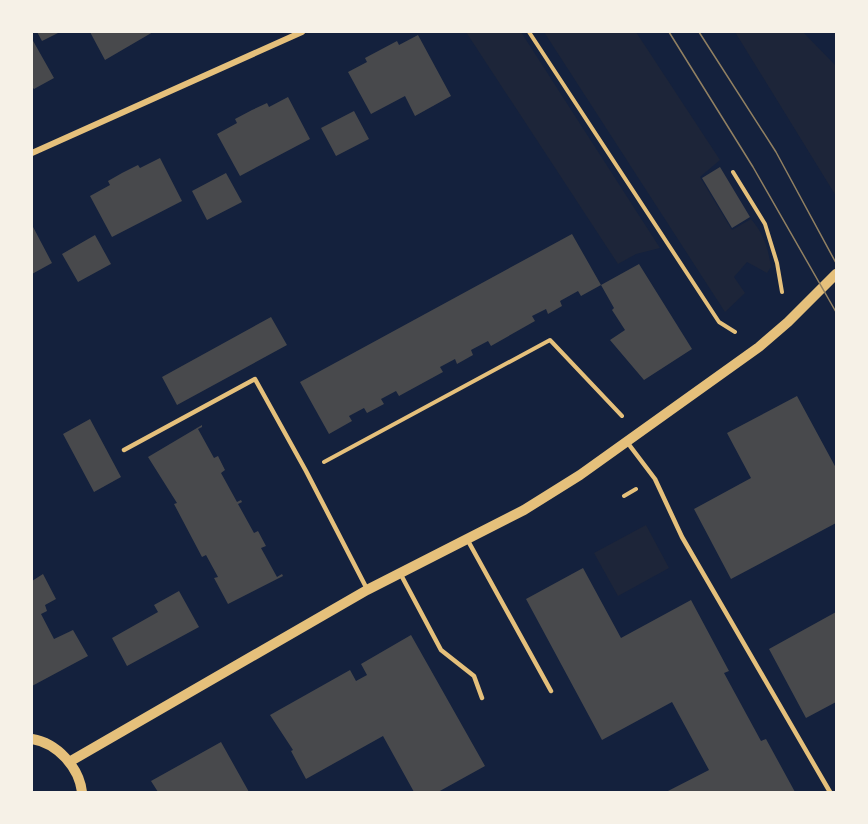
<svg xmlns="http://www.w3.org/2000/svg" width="868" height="824" font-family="Raleway,sans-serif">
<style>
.green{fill:#1d2539}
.building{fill:#48494c}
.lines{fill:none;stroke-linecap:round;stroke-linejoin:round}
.path{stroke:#e5c07b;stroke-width:4}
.service{stroke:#e5c07b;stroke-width:4.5}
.minor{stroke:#e5c07b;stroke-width:6}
.tertiary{stroke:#e5c07b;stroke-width:10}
.tram{stroke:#918062;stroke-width:1.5}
</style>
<rect width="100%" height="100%" fill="#14213d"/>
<path class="green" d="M 466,32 L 521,32 L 660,248 L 636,254 L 618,264 Z
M 544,32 L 636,32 L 720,160 L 700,177 L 732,230 L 751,219 C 764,234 768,248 771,267 L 767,273 L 747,262 L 734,277 L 745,293 L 725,312 Z
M 735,32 L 803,32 L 836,66 L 836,196 Z
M 646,525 L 669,568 L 618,596 L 594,553 Z"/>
<path class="building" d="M 37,32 L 60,32 L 42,41 Z
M 90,32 L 153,32 L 105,60 Z
M 418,35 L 451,96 L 415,116 L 405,96 L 371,114 L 348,72 L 367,62 L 365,58 L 397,41 L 399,45 Z
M 32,39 L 54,78 L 34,89 L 32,87 Z
M 288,97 L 310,139 L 240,176 L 217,134 L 237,123 L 235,119 L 252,110 L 267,103 L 269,107 Z
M 354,111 L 369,139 L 336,156 L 321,128 Z
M 160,158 L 182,201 L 112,237 L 90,196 L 110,185 L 108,181 L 122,173 L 138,165 L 140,168 Z
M 720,167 L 750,217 L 732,228 L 702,178 Z
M 226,173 L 242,202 L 207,220 L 192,191 Z
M 32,225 L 52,263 L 32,274 Z
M 572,234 L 601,285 L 581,296 L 578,291 L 560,301 L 562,306 L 548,314 L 546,309 L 532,316 L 535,321 L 491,346 L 488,341 L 471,350 L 473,355 L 457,364 L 455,359 L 440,367 L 443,372 L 399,396 L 396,391 L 381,399 L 384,404 L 367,413 L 364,408 L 349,416 L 352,421 L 329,434 L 300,382 Z
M 95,235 L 111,264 L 78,282 L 62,254 Z
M 639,264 L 692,349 L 644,380 L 610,340 L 625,330 L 612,310 L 614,308 L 601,285 Z
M 271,317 L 287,345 L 177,405 L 162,377 Z
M 797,396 L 836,468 L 836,523 L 731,579 L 694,509 L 751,478 L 727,433 Z
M 90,419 L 121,477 L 94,492 L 63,434 Z
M 202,425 L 202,427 L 198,429 L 214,458 L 218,456 L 225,470 L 221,473 L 237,502 L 241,500 L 242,502 L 238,504 L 254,533 L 258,531 L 266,546 L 261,548 L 277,577 L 282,574 L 283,576 L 228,604 L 214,578 L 218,577 L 206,555 L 202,557 L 174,504 L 177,503 L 148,457 Z
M 583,568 L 621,638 L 691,600 L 729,671 L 724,673 L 761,741 L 766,739 L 795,792 L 666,792 L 709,770 L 672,702 L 602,740 L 526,599 Z
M 43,574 L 56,599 L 45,605 L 47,611 L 41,614 L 54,639 L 73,630 L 88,656 L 32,686 L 32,581 Z
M 179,591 L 199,627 L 127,666 L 112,638 L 158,612 L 154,605 Z
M 836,612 L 836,702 L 806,718 L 769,649 Z
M 411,635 L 485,766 L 438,792 L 414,792 L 383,736 L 306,779 L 291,751 L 293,750 L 270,715 L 350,670 L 356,681 L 367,675 L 361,664 Z
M 221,742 L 249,792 L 158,792 L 151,781 Z"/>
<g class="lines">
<path class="path" d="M 529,32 L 719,322 L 735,332
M 733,172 L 765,224 L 777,263 L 782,292
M 324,462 L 550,340 L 622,416
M 624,496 L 636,489"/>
<path class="service" d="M 627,442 L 655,479 L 682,537 L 830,792
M 124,450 L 255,379 L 306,471 L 367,589
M 467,539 L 551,691
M 400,573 L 441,650 L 474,676 L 482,698"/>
<path class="minor" d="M 32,153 L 302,32"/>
<path class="tertiary" d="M 32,739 C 57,743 79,767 82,792
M 69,762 L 367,590 L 524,510 L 580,475 L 759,347 L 788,322 L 836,274"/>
<path class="tram" d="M 669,32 L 753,167 L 836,312
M 699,32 L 776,152 L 836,263"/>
</g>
<rect width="868" height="824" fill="none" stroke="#f6f1e7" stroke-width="66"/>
</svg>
